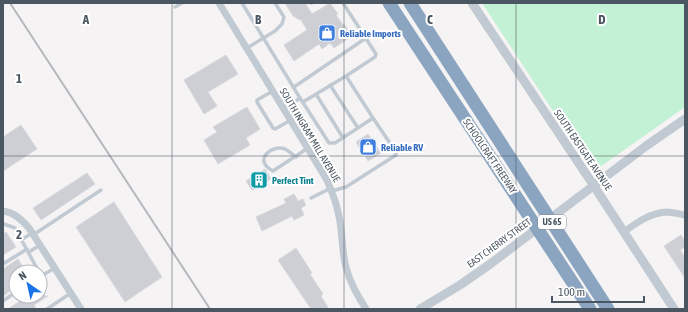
<svg xmlns="http://www.w3.org/2000/svg" width="688" height="312" font-family="'Asap Condensed',sans-serif">
<style>
.green{fill:#c3f1d5}
.building{fill:#cdcfd5;stroke:#d7d9de}
.lines{fill:none;stroke-linecap:round;stroke-linejoin:round}
.service{stroke:#c1cad2;stroke-width:3.5}
.minor{stroke:#c1cad2;stroke-width:7}
.tertiary{stroke:#c1cad2;stroke-width:9}
.motorway{stroke:#8ba5c1;stroke-width:13}
.rail{stroke:#b5b8bd;stroke-width:2}
.grid{fill:none;stroke:#4a5661;stroke-width:1;stroke-opacity:0.55}
.labels{text-anchor:middle;dominant-baseline:central;stroke-width:4;stroke-linejoin:round;paint-order:stroke}
.shield{fill:#fff;stroke:#808990;stroke-width:1}
.shield-label{font-size:9px;font-weight:bold;fill:#4a5661}
.shop-label{font-size:10px;font-weight:bold;fill:#366cbe;stroke:#fff;text-anchor:start}
.street-label{font-size:10px;fill:#4a5661;stroke:#fff}
.culture-label{font-size:10px;font-weight:bold;fill:#0d838f;stroke:#fff;text-anchor:start}
.grid-label{font-size:13px;text-anchor:middle;font-weight:bold;fill:#4a5661;stroke:#fff;stroke-width:4;stroke-linejoin:round;paint-order:stroke}
</style>
<rect width="100%" height="100%" fill="#f5f3f3"/>
<path class="green" d="M 482,3 L 685,3 L 685,107 L 593,172 Z"/>
<path class="building" d="M 285,3 L 305,3 L 312,14 L 330,3 L 338,14 L 336,15 L 343,25 L 344,24 L 352,36 L 334,48 L 330,43 L 322,49 L 319,44 L 294,61 L 284,45 L 307,30 L 301,20 L 298,19 L 293,16 Z
M 226,55 L 238,74 L 208,92 L 217,106 L 204,114 L 184,80 Z
M 247,107 L 260,129 L 246,138 L 250,145 L 218,164 L 204,140 L 217,132 L 213,127 Z
M 21,125 L 37,149 L 3,171 L 3,137 Z
M 368,134 L 381,153 L 368,161 L 356,142 Z
M 265,169 L 271,179 L 252,190 L 246,181 Z
M 87,173 L 95,184 L 41,220 L 33,208 Z
M 294,194 L 298,201 L 303,199 L 306,205 L 301,208 L 304,215 L 294,220 L 292,216 L 262,231 L 256,217 L 286,203 L 284,199 Z
M 114,202 L 162,277 L 125,302 L 76,227 Z
M 6,232 L 16,247 L 3,255 L 3,234 Z
M 681,235 L 685,241 L 685,247 L 680,250 L 685,257 L 685,278 L 664,246 Z
M 296,248 L 312,273 L 310,274 L 323,294 L 321,296 L 329,309 L 311,309 L 278,260 Z
M 18,259 L 26,272 L 16,272 L 16,287 L 3,296 L 3,269 Z
M 40,289 L 45,296 L 48,296 L 34,305 L 36,309 L 8,309 L 28,296 L 40,296 Z"/>
<g class="lines">
<path class="service" d="M 242,3 L 300,98 L 329,143 L 335,143 L 373,118 L 346,76 L 375,57 L 376,54 L 343,3
M 311,3 L 312,3
M 175,7 L 182,3
M 247,48 L 275,31 L 282,24 L 284,17 L 275,3
M 330,85 L 358,128
M 294,87 L 366,38
M 273,91 L 257,100 L 257,102 L 273,128 L 275,129 L 291,120
M 316,94 L 343,138
M 303,102 L 346,76
M 284,109 L 300,98
M 296,157 C 292,154 289,151 285,149 C 272,144 252,160 273,171 L 308,148
M 332,191 L 346,187 L 396,155 L 396,152 L 373,118
M 311,198 L 331,188
M 3,225 L 4,224 L 15,228 L 39,272
M 33,235 L 101,190
M 21,240 L 32,233
M 29,252 L 40,245
M 3,264 L 27,249
M 41,276 L 55,268
M 3,301 L 16,292
M 47,309 L 71,293"/>
<path class="minor" d="M 219,3 L 327,180 C 331,190 336,201 338,212 C 343,230 341,249 346,267 C 350,283 358,296 366,309
M 3,211 C 14,212 22,220 29,228 L 81,309
M 624,232 C 636,223 650,213 666,212 C 672,212 679,214 685,215"/>
<path class="tertiary" d="M 472,3 L 594,186 L 674,309
M 420,309 L 460,285 L 489,265 L 646,146 L 685,119"/>
<path class="motorway" d="M 389,3 L 590,309
M 410,3 L 608,309"/>
<path class="rail" d="M 10,3 L 210,309"/>
</g>
<path class="grid" d="M 172,3 L 172,309M 344,3 L 344,309M 516,3 L 516,309M 3,156 L 685,156"/>
<defs>
<symbol id="shop-square" viewBox="-11 -11 22 22"><rect x="-9" y="-9" width="18" height="18" rx="4" fill="#3f7fe0" stroke="#fff"/><path d="M-5-2.5h2.3a2.7 3.5 0 0 1 5.4 0H5L5.5 6h-11ZM-1.5-2.5h3a1.5 2.3 0 0 0-3 0Z" fill="#fff"/></symbol>
<symbol id="building-square" viewBox="-11 -11 22 22"><rect x="-9" y="-9" width="18" height="18" rx="4" fill="#0f9aa8" stroke="#fff"/><path d="M-4-6H4V6H1V3H-1V6H-4ZM-2.5-4.3h1.7v1.8h-1.7ZM.8-4.3h1.7v1.8H.8ZM-2.5-1h1.7V.8h-1.7ZM.8-1h1.7V.8H.8Z" fill="#fff"/></symbol>
</defs>
<g fill-rule="evenodd">
<use href="#shop-square" x="317" y="23" width="20" height="20"/>
<use href="#shop-square" x="358" y="137" width="20" height="20"/>
<use href="#building-square" x="249" y="170" width="20" height="20"/>
</g>
<g class="labels">
<rect class="shield" x="538" y="215" width="28" height="14" rx="3"/>
<g class="shield-label">
<text x="552" y="222">US 65</text>
</g>
<g class="shop-label">
<text x="340" y="33">Reliable Imports</text>
<text x="381" y="147">Reliable RV</text>
</g>
<g class="street-label">
<text transform="translate(310 135) rotate(59)">SOUTH INGRAM MILL AVENUE</text>
<text transform="translate(583 150) rotate(56)">SOUTH EASTGATE AVENUE</text>
<text transform="translate(490 156) rotate(56)">SCHOOLCRAFT FREEWAY</text>
<text transform="translate(499 243) rotate(-36)">EAST CHERRY STREET</text>
</g>
<g class="culture-label">
<text x="272" y="180">Perfect Tint</text>
</g>
</g>
<g class="grid-label">
<text x="86" y="24">A</text>
<text x="258" y="24">B</text>
<text x="430" y="24">C</text>
<text x="602" y="24">D</text>
<text x="19" y="83">1</text>
<text x="19" y="239">2</text>
</g>
<rect width="688" height="312" fill="none" stroke="#4a5661" stroke-width="8"/>
<g transform="translate(28 284) rotate(326)"><circle r="19" fill="#ffffff" stroke="#b7bbc0"/>
<path d="M0-3L7 15L0 10L-7 15Z" fill="#1a73e8"/>
<text y="-6" font-size="11" font-weight="bold" text-anchor="middle" fill="#4a5661">N</text>
</g>
<path d="M552 296v6h92v-6" fill="none" stroke="#4a5661" stroke-width="2"/>
<text x="558" y="296" font-size="12" fill="#4a5661" stroke="#ffffff" stroke-width="3" paint-order="stroke">100 m</text>
</svg>
